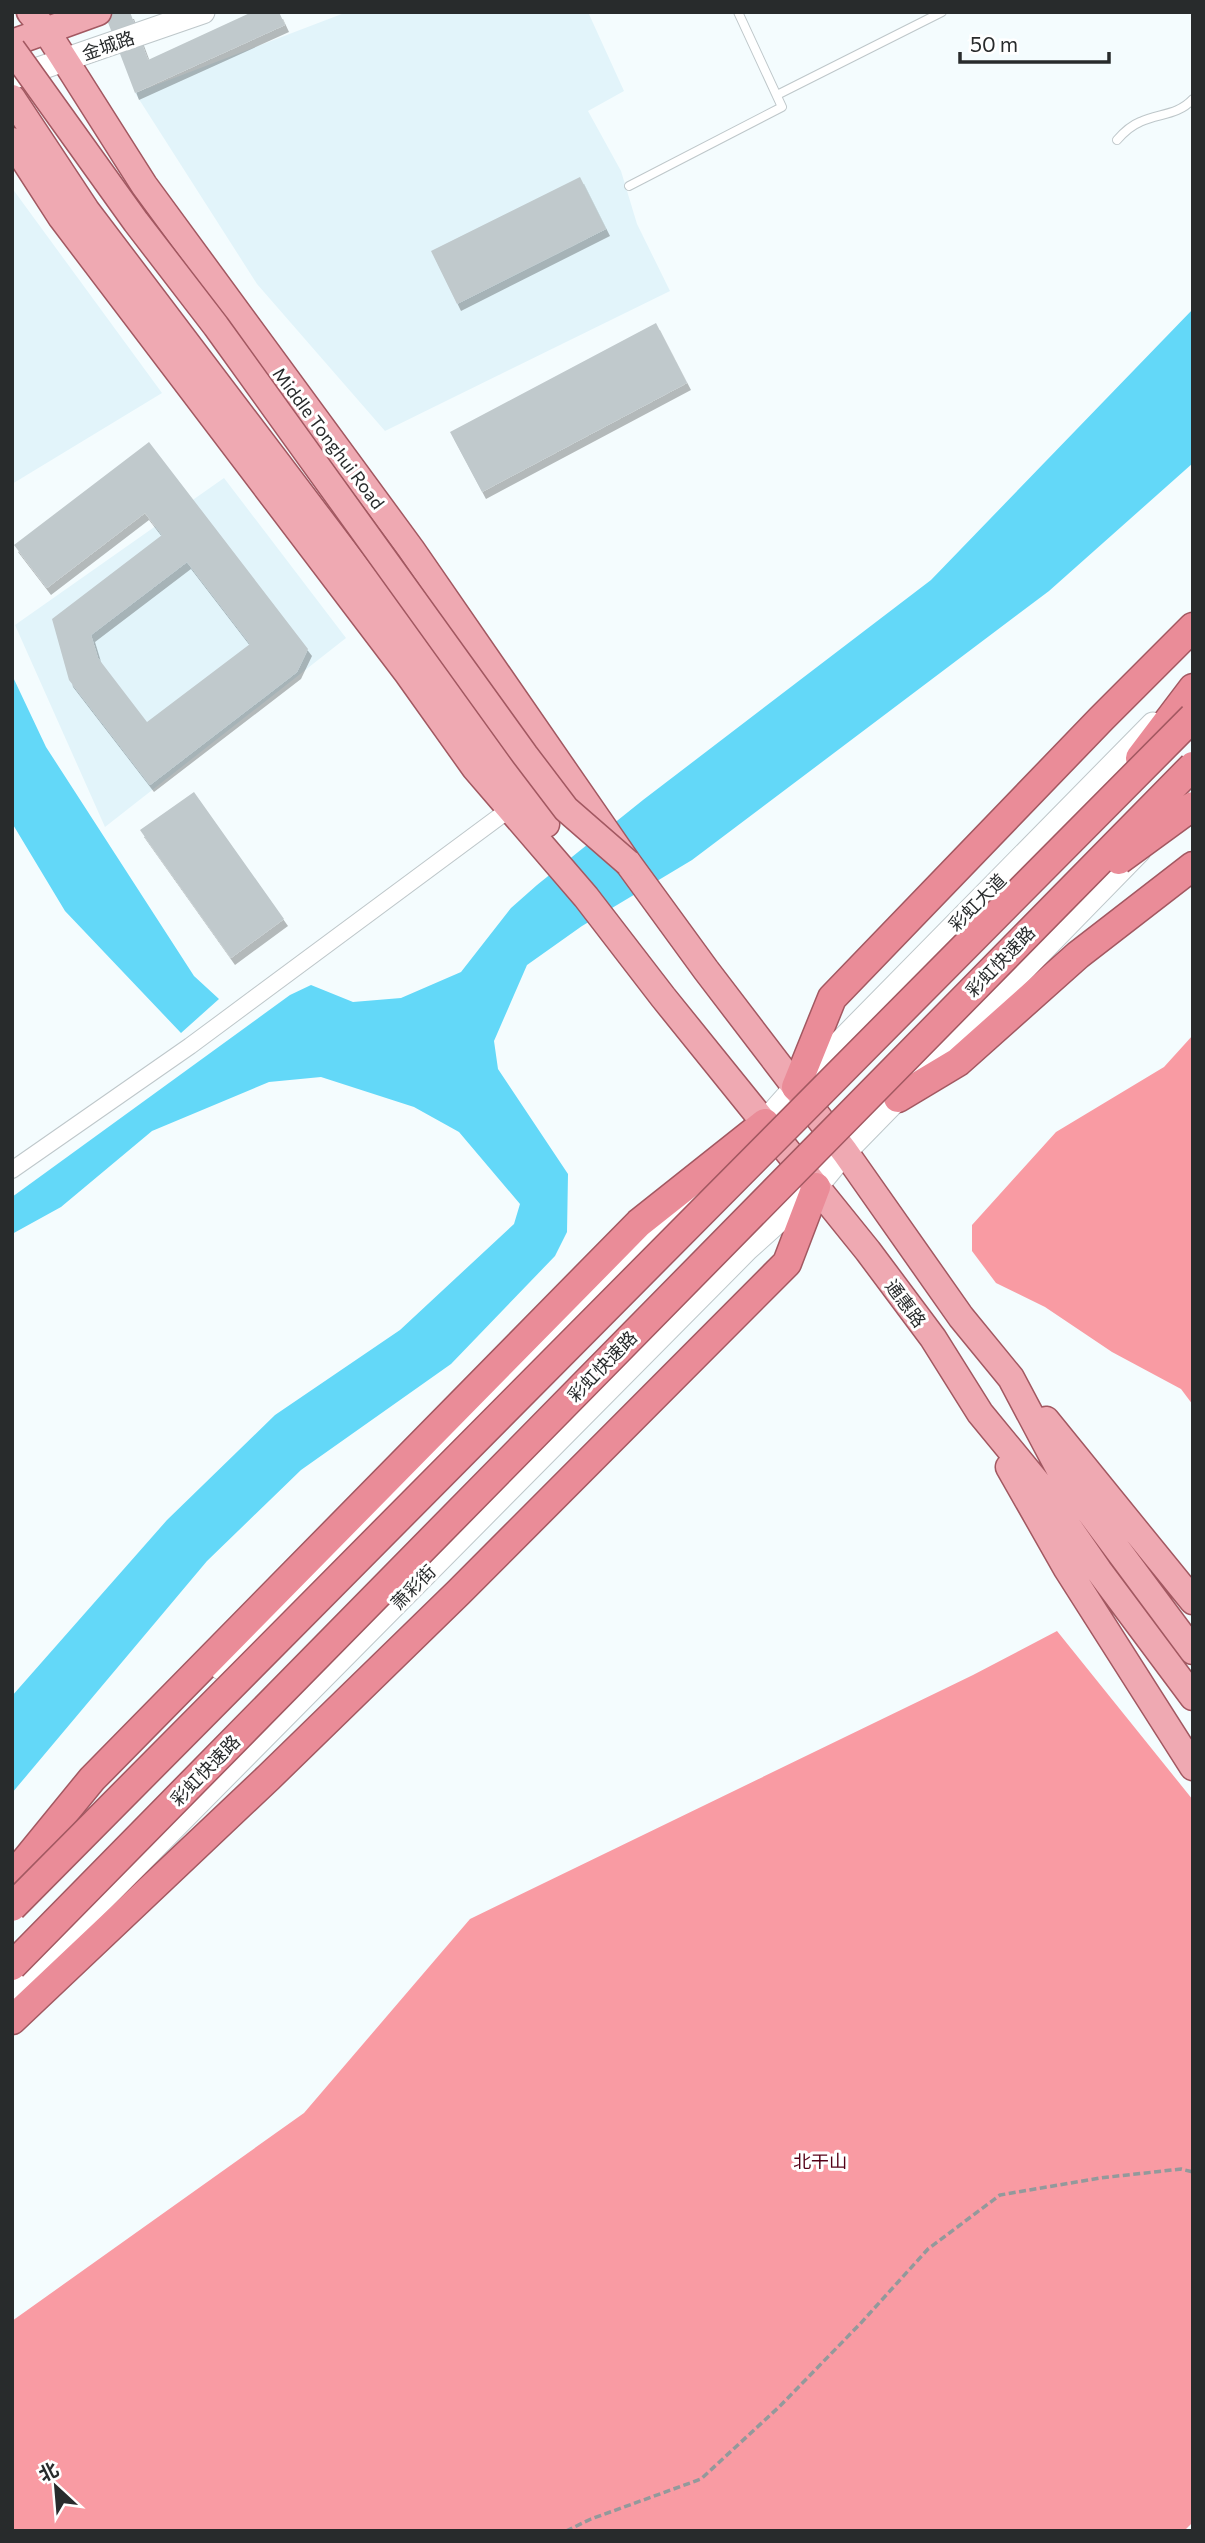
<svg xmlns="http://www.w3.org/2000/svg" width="1205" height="2543" font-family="Commissioner,'Noto Sans SC',sans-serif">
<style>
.built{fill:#e2f4fa}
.forest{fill:#f99ba3}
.water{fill:#63d8f8}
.building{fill:#c0c9cc;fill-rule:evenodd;filter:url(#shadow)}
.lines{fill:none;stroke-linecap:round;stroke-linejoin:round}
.service-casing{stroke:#bec7ca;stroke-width:10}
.minor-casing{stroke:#bec7ca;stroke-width:18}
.secondary-casing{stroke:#bec7ca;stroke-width:25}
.primary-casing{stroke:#a25861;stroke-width:29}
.trunk-casing{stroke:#a25861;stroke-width:31}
.path{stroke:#93999b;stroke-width:3.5;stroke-dasharray:7 3.5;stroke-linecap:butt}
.service{stroke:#fff;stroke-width:8}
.minor{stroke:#fff;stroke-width:16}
.secondary{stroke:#fff;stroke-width:23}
.primary{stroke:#efa9b2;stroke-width:26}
.trunk{stroke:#ea8c98;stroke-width:28}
.primary-bridge-casing{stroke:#a25861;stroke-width:29;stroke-linecap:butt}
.trunk-bridge-casing{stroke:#a25861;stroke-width:31;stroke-linecap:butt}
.primary-bridge{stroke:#efa9b2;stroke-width:26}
.trunk-bridge{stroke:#ea8c98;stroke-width:28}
.labels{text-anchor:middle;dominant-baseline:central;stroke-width:6;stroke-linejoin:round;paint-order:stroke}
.street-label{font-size:18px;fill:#282b2c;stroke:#fff}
.park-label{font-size:18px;fill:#540017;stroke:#fff}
</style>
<defs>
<filter id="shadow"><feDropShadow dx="4" dy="7" stdDeviation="0" flood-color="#0004"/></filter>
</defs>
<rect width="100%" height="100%" fill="#f4fcfe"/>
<path class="built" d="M 347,12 L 588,12 L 624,91 L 588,111 L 621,171 L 637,224 L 670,291 L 385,431 L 257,284 L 135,93 Z
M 12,188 L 162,393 L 12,484 Z
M 224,478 L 346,638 L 105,827 L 15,625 Z"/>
<path class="forest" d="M 1193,1035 L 1193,1405 L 1181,1389 L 1112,1352 L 1045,1307 L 996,1283 L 972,1251 L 972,1225 L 1056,1132 L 1164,1067 Z
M 1057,1631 L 1193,1800 L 1193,2522 L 1184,2531 L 12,2531 L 12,2321 L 304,2113 L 470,1919 L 973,1675 Z"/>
<path class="water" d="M 1193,309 L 1193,463 L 1049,591 L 692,860 L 582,926 L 527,965 L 494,1041 L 498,1069 L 568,1174 L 567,1232 L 555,1256 L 451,1364 L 301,1470 L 207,1561 L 12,1793 L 12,1696 L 167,1520 L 275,1415 L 400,1330 L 514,1224 L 520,1204 L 459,1132 L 414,1107 L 321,1077 L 269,1082 L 152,1131 L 61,1207 L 12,1234 L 12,1197 L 290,995 L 311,985 L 353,1002 L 401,998 L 461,972 L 511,908 L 537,885 L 643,800 L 931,580 Z
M 12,675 L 46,747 L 194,976 L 219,999 L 181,1033 L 65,911 L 12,823 Z"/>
<path class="building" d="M 104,12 L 130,12 L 148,60 L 252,12 L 279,12 L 285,25 L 135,93 Z
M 580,177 L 606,229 L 457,304 L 431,251 Z
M 656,323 L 687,383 L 482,492 L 450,432 Z
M 149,442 L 308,649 L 297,672 L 150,785 L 69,680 L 52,619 L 162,535 L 145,513 L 47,588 L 14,545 ZM 187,562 L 250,644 L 147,722 L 98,658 L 91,635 Z
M 194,792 L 284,919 L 231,958 L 140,830 Z"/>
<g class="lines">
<defs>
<path id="service" d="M 777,95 L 942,12
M 1117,140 C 1124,132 1130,126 1140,122 C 1159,113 1177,116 1193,99
M 629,186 L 782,107 L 738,12"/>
<path id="minor" d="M 12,1170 L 190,1046 L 511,808"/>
<path id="secondary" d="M 12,78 L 203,12
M 753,1135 L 796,1087 L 1153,724
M 221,1668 L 699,1189
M 12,1991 L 747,1249 L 816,1187 L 845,1152 L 1139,851"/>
<path id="primary" d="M 30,12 L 47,32 L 144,185 L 411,549 L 628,863 L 706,970 L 845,1152 L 961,1317 L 1011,1378 L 1063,1476 L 1193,1651
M 12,43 L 98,12
M 12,98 L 86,210 L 375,592 L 546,824
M 12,141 L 61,217 L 408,674 L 475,768 L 586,897 L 663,997 L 868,1251 L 933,1338 L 980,1413 L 1040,1486 L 1099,1571 L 1193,1697
M 1046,1420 L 1193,1601
M 1009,1467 L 1067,1569 L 1193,1767"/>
<path id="trunk" d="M 1140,758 L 1193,688
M 796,1087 L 832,998 L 1101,719 L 1193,627
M 898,1098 L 958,1062 L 1078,955 L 1193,866
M 12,1877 L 92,1779 L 639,1223 L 765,1123
M 12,2020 L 269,1777 L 459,1592 L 787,1263 L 816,1187"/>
</defs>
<use href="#service" class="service-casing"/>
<use href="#minor" class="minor-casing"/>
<use href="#secondary" class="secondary-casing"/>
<use href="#primary" class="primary-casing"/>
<use href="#trunk" class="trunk-casing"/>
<path class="path" d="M 566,2531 L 591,2519 L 701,2479 L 779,2407 L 860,2324 L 928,2249 L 1000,2195 L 1100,2178 L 1181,2169 L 1193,2172"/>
<use href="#service" class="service"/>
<use href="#minor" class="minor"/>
<use href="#secondary" class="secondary"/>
<use href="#primary" class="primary"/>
<use href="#trunk" class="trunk"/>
<defs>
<path id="primary-bridge" d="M 12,49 L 136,222 L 216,326 L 525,755 L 566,809 L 628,863"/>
<path id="trunk-bridge" d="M 1119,860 L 1193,806
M 12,1907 L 1193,717
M 12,1966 L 1193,766"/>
</defs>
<use href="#primary-bridge" class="primary-bridge-casing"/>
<use href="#trunk-bridge" class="trunk-bridge-casing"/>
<use href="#primary-bridge" class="primary-bridge"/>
<use href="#trunk-bridge" class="trunk-bridge"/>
</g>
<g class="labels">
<g class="street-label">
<text transform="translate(108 45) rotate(-19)">金城路</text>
<text transform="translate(329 438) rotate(53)">Middle Tonghui Road</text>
<text transform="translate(977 902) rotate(-45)">彩虹大道</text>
<text transform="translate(1000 961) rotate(-46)">彩虹快速路</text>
<text transform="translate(906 1303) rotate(53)">通惠路</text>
<text transform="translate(602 1366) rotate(-46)">彩虹快速路</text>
<text transform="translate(413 1587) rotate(-45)">萧彩街</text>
<text transform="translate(205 1770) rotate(-46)">彩虹快速路</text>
</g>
<g class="park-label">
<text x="820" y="2161">北干山</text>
</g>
</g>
<rect width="1205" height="2543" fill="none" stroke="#282b2c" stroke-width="28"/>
<g transform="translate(56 2487) rotate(334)" stroke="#ffffff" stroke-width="5" paint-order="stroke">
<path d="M0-5L12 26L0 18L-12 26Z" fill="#282b2c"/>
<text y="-10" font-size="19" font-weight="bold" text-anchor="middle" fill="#282b2c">北</text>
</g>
<path d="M960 52v10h149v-10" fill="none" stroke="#282b2c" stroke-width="3.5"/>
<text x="970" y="52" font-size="21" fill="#282b2c" stroke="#ffffff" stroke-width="5" paint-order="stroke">50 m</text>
</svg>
